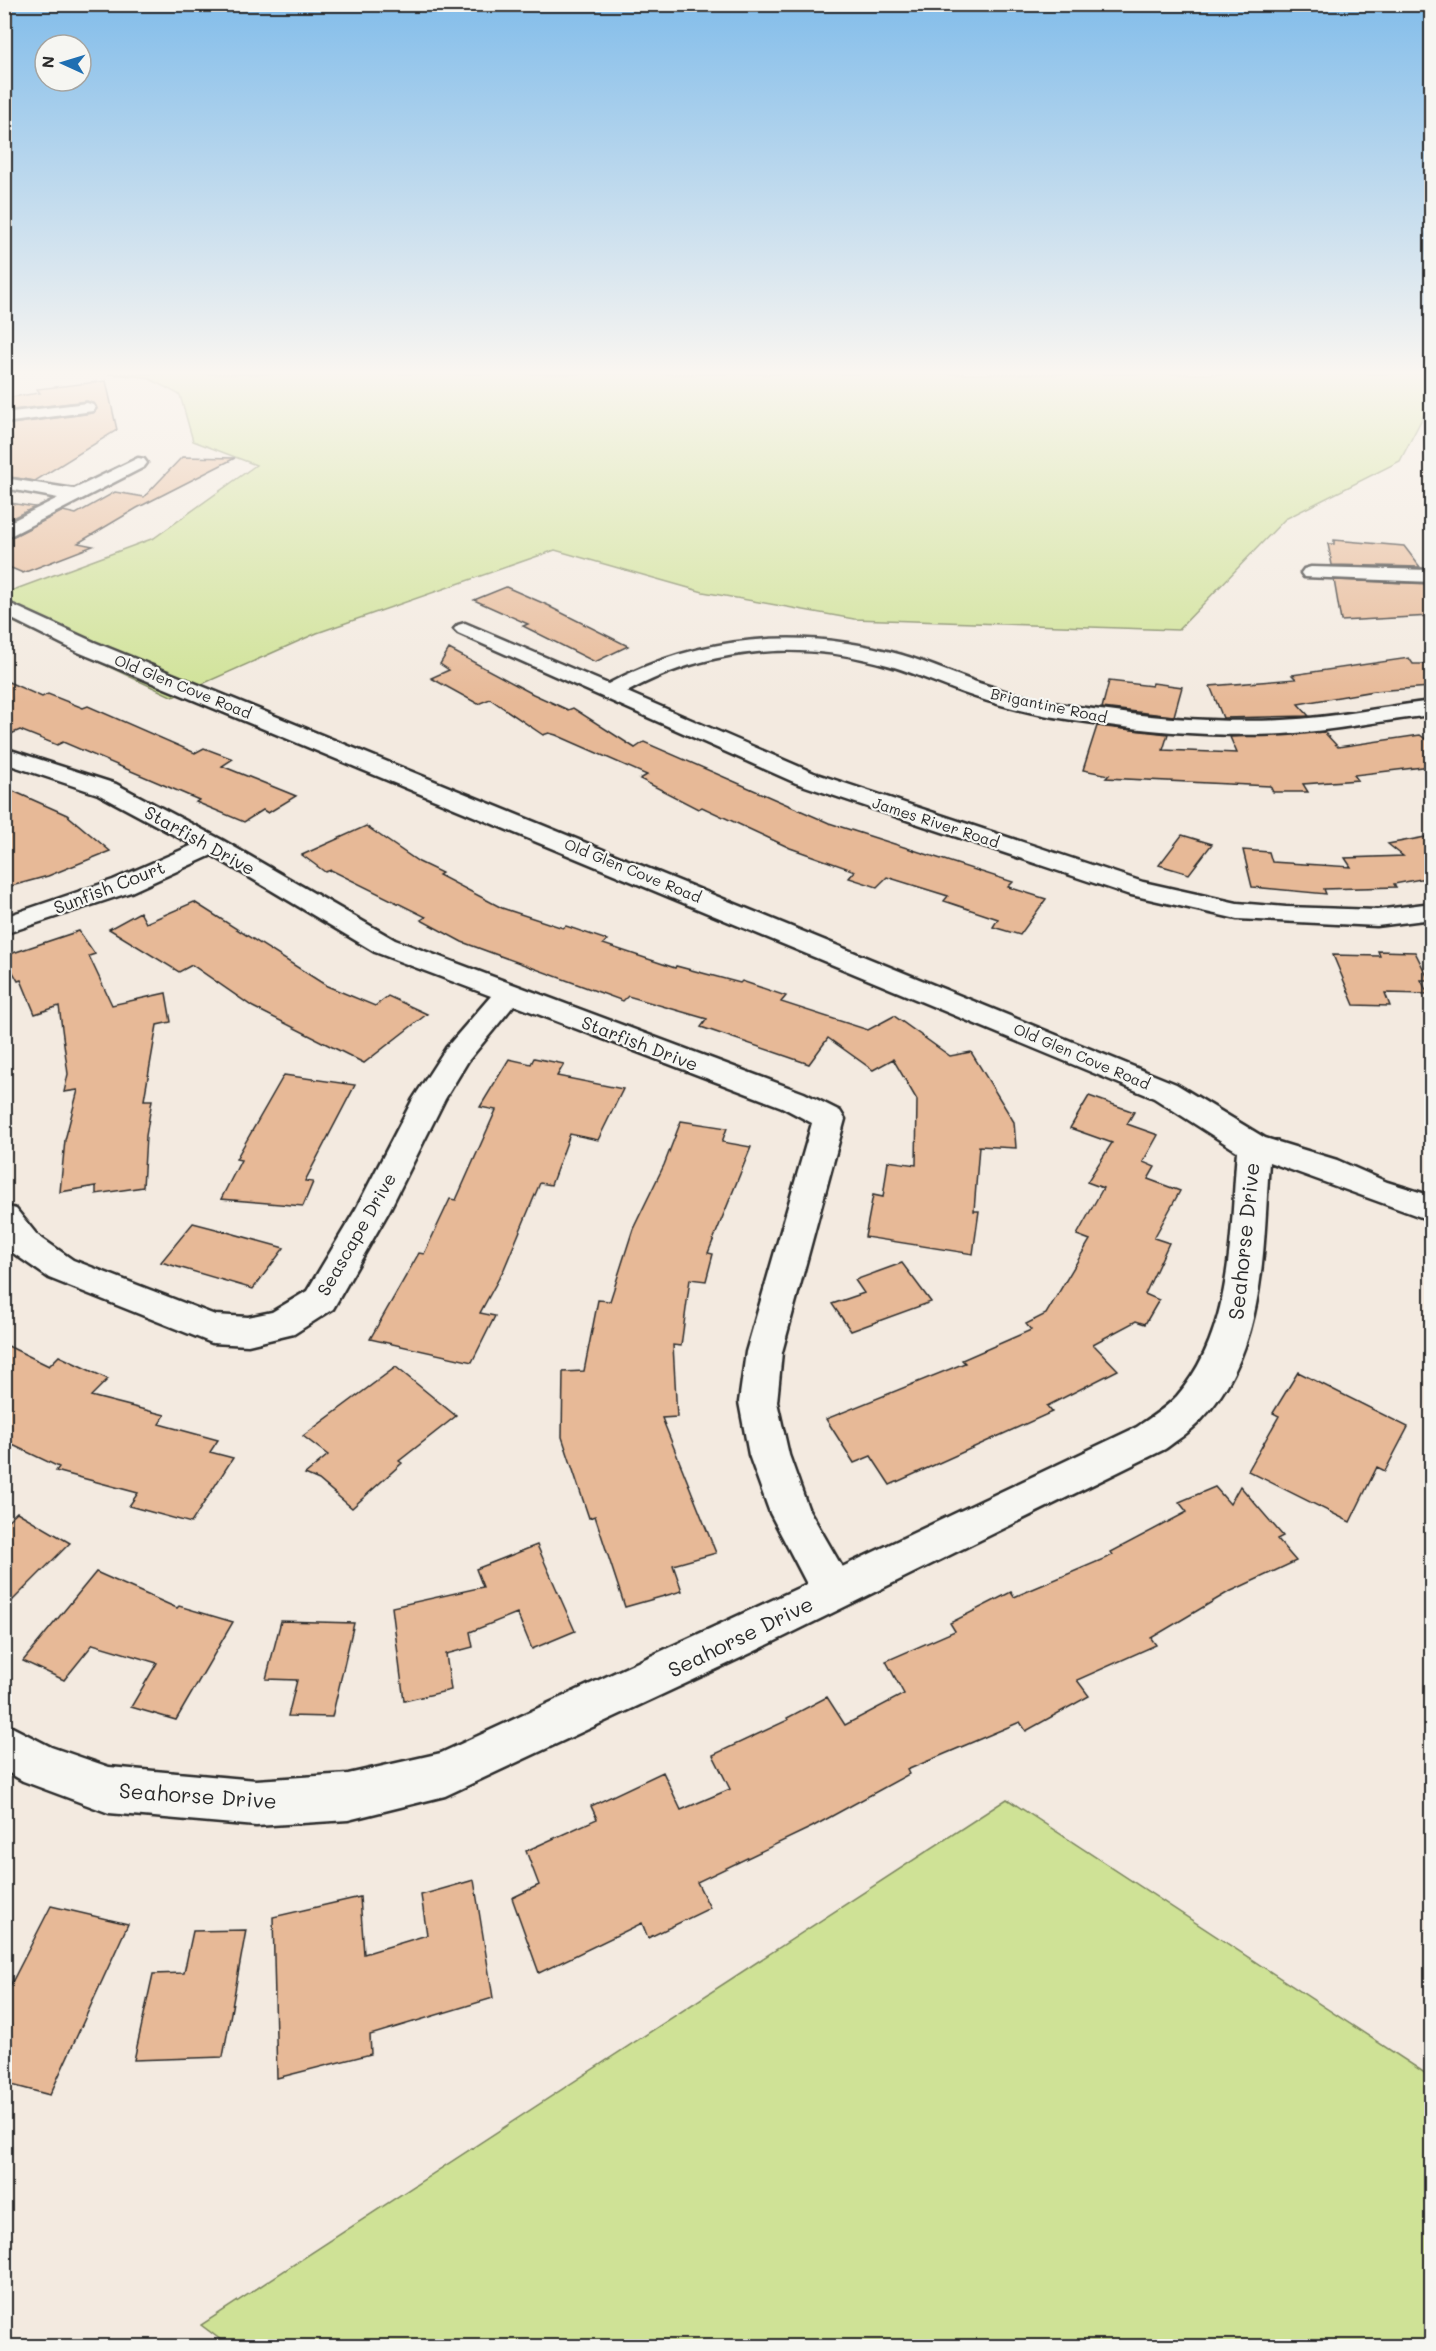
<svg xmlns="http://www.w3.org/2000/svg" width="1436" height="2351" font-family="Mali,sans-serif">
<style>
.green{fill:#cfe296;stroke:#7d8660;stroke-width:1.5}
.building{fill:#e7b997;stroke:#2b2b2b;stroke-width:1.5}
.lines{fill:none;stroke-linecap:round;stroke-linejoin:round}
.minor-casing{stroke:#2b2b2b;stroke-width:5}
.minor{fill:#f6f6f2;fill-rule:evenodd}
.labels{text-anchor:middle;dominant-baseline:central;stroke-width:4.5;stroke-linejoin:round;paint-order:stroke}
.far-street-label{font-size:15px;fill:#2b2b2b;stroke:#f6f6f2}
.street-label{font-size:18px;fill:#2b2b2b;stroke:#f6f6f2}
.near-street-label{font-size:21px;fill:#2b2b2b;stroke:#f6f6f2}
</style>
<rect width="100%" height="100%" fill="#f3eae0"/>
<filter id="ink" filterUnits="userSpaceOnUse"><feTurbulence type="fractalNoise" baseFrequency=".0167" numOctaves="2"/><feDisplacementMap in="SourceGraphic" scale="12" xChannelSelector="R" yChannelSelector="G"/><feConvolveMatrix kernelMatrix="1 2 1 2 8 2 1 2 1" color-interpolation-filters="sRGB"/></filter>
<g filter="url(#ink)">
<path class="green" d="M 108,374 L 1431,374 L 1431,401 L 1400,461 L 1285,519 L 1178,630 L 854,619 L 703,592 L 555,550 L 317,633 L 173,697 L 5,618 L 5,593 L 154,538 L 256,465 L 193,441 L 180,395 L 146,377 Z
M 1007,1799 L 1431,2077 L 1431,2346 L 229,2346 L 201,2325 Z"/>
<path class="building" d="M 106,381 L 117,430 L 35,481 L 4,476 L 4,425 L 93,413 L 97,409 L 95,404 L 87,401 L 4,411 L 4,398 L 40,393 L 37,389 Z
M 182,457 L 235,458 L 137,508 L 78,543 L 93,546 L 23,573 L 4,565 L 4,541 L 63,511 L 76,514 L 115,492 L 144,497 Z
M 4,502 L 35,507 L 4,522 Z
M 1334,540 L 1404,546 L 1420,567 L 1332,565 L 1328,544 L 1334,544 Z
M 1334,580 L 1431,584 L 1431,616 L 1341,621 Z
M 506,587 L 552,607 L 550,607 L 628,646 L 595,662 L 523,626 L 528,624 L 474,600 Z
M 449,649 L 533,694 L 568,710 L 573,708 L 635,748 L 644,742 L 829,823 L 1013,882 L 1008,887 L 1046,899 L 1020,935 L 993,927 L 998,919 L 944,901 L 948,896 L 887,877 L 877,887 L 849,878 L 855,871 L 790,848 L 702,807 L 698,809 L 640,779 L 647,775 L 556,735 L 549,733 L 543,735 L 490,699 L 478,704 L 431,678 L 449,670 L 440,664 Z
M 1409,658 L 1413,664 L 1431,664 L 1431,687 L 1374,691 L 1298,704 L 1309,716 L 1223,718 L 1210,686 L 1296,679 L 1292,675 Z
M 4,680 L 42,697 L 48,694 L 83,708 L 88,706 L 195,753 L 204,748 L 233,759 L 222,766 L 296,796 L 268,813 L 263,810 L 244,822 L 196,802 L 199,800 L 63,742 L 57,745 L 20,730 L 4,737 Z
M 1109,681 L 1152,686 L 1153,683 L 1182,687 L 1174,716 L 1164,715 L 1102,708 Z
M 1097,726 L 1168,734 L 1163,750 L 1237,753 L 1230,737 L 1324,732 L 1338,747 L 1420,735 L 1431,743 L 1431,766 L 1354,775 L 1358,780 L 1303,784 L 1308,792 L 1273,792 L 1270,786 L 1106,778 L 1109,775 L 1083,770 Z
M 4,787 L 67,815 L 110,851 L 48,876 L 4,888 Z
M 366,826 L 419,862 L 442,873 L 439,875 L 502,908 L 563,928 L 566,926 L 607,940 L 603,944 L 675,968 L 676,966 L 740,983 L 742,981 L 786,996 L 781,1002 L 868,1030 L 894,1016 L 950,1056 L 971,1052 L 1014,1122 L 1016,1148 L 979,1146 L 974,1211 L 979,1211 L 973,1254 L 865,1237 L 873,1195 L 883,1197 L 888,1161 L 916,1165 L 917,1100 L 893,1059 L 873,1070 L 828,1038 L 809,1064 L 701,1027 L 707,1019 L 628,996 L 623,1001 L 596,991 L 462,942 L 421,920 L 426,917 L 331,870 L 325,872 L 302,855 Z
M 1182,835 L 1212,844 L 1189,874 L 1159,865 Z
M 1431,836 L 1431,883 L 1426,878 L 1394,884 L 1396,887 L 1324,889 L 1326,894 L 1252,887 L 1243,850 L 1269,852 L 1272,862 L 1351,867 L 1345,858 L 1403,856 L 1388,844 Z
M 194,902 L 327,986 L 375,1006 L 388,996 L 427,1014 L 364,1063 L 253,1007 L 192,965 L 179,972 L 109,929 L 140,912 L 146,923 Z
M 79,931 L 95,954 L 89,956 L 112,1005 L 166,993 L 171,1022 L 157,1025 L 144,1100 L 152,1100 L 146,1136 L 143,1187 L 96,1194 L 96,1186 L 60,1192 L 65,1140 L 78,1090 L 64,1092 L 68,1074 L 59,1006 L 35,1014 L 21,980 L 18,981 L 4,956 Z
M 1378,951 L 1415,952 L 1429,980 L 1421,980 L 1428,994 L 1385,993 L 1390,1006 L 1354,1005 L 1333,955 L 1380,956 Z
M 534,1058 L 564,1064 L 557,1076 L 623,1089 L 598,1140 L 570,1134 L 551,1185 L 540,1183 L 504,1269 L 480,1313 L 495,1316 L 472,1362 L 370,1339 L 419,1253 L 424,1254 L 450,1199 L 456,1200 L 496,1110 L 480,1107 L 509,1059 L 531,1064 Z
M 284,1075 L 355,1085 L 305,1181 L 313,1182 L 303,1206 L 221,1199 L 241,1160 L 236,1159 Z
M 1089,1096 L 1134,1112 L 1127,1124 L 1158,1135 L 1143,1162 L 1155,1167 L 1148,1179 L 1180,1191 L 1154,1238 L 1169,1243 L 1145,1294 L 1159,1300 L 1145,1324 L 1136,1321 L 1093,1344 L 1118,1370 L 1047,1406 L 1052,1412 L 890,1485 L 871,1456 L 854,1463 L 826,1419 L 965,1363 L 962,1360 L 1031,1330 L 1026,1324 L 1046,1314 L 1090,1240 L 1077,1235 L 1103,1188 L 1087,1182 L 1112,1143 L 1070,1128 Z
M 681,1121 L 727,1128 L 722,1142 L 751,1147 L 708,1253 L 713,1254 L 706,1281 L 690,1279 L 681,1346 L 673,1345 L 677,1417 L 662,1418 L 716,1553 L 673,1565 L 682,1591 L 625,1607 L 595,1516 L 589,1518 L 562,1437 L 563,1372 L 584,1371 L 598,1300 L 610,1301 L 633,1229 L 664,1165 Z
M 193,1223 L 216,1229 L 284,1248 L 253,1289 L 161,1262 Z
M 902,1263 L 931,1302 L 851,1331 L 832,1304 L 864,1293 L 855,1280 Z
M 4,1344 L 49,1366 L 59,1356 L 108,1379 L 91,1396 L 165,1415 L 159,1424 L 218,1440 L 210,1452 L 233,1458 L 191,1523 L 129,1506 L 138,1493 L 56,1471 L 59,1467 L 4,1441 Z
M 396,1367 L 456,1416 L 399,1461 L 402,1463 L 352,1508 L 319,1480 L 305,1474 L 328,1455 L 303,1436 Z
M 1298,1372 L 1408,1427 L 1385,1471 L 1377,1467 L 1350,1522 L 1248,1471 L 1279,1416 L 1273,1413 Z
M 1240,1486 L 1283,1536 L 1277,1539 L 1296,1561 L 1227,1593 L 1151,1638 L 1156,1645 L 1077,1680 L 1089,1696 L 1026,1731 L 1020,1722 L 907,1770 L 909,1774 L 812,1827 L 697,1882 L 710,1908 L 648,1938 L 642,1923 L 539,1973 L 512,1898 L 539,1885 L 526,1851 L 597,1819 L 591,1806 L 663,1772 L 681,1810 L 730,1789 L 713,1755 L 788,1720 L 787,1718 L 827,1697 L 845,1725 L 904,1694 L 886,1661 L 955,1631 L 950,1623 L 1011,1592 L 1014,1597 L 1113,1555 L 1111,1552 L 1187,1512 L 1179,1502 L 1215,1487 L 1230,1504 Z
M 17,1512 L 70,1543 L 4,1609 L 4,1524 Z
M 537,1545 L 575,1631 L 532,1649 L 517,1613 L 470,1632 L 473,1647 L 446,1654 L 451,1690 L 404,1701 L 392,1607 L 483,1587 L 476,1569 Z
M 96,1572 L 177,1608 L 179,1606 L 233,1622 L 176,1720 L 131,1707 L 157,1663 L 93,1644 L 64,1680 L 23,1661 Z
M 281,1621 L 354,1623 L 332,1717 L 288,1716 L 297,1680 L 266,1679 Z
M 474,1880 L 493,1998 L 370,2035 L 371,2054 L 277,2078 L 273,1917 L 360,1897 L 364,1954 L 427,1935 L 421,1895 Z
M 51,1906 L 128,1924 L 50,2095 L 4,2083 L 4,1998 Z
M 246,1930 L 223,2057 L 134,2060 L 153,1974 L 184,1973 L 193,1931 Z"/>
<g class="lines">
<defs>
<path id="minor" d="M 87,403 L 93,405 L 95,408 L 93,411 L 4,423 L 4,413 Z
M 138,458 L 144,459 L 147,463 L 144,467 L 4,539 L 4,525 L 58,498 L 4,488 L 4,478 L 74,489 Z
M 1311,567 L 1432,570 L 1432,582 L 1304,577 L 1301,573 L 1304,569 Z
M 4,601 L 94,642 L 1176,1084 L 1265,1138 L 1337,1160 L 1387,1182 L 1432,1196 L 1432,1221 L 1269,1162 C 1263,1249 1266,1353 1201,1420 C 1190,1432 1177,1440 1165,1449 L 751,1653 L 445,1796 L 348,1820 L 256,1826 L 109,1813 L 23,1781 L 4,1770 L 4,1723 L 51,1747 L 109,1767 L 256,1780 L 348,1774 L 441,1753 L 807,1584 L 770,1513 L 749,1455 L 739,1402 L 746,1352 L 812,1123 L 782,1107 L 514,1005 L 468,1061 L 445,1099 L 389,1211 L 333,1309 L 294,1334 L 248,1345 L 212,1343 L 49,1278 L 13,1253 L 4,1242 L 4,1206 L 16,1209 L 37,1235 L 73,1260 L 215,1315 L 248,1317 L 272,1312 L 307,1291 L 356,1209 L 413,1099 L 446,1048 L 491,996 L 375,952 L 212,855 L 131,892 L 4,934 L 4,917 L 113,880 L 193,845 L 98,794 L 4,763 L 4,748 L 116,784 L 222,840 L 395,940 L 804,1093 L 840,1111 L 845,1119 L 782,1352 L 777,1402 L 789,1455 L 808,1508 L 842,1567 L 1137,1427 C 1151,1417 1166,1408 1177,1396 C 1234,1330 1230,1232 1237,1151 L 1154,1098 L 78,652 L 4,615 Z
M 465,623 L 608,684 C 699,635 803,626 902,655 C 932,664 961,678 992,687 C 1025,698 1059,705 1093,709 C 1156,718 1220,723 1283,720 C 1333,718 1382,707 1432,701 L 1432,715 C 1382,720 1333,731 1283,734 C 1220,737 1156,732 1094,723 C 1053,718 1013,710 975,697 C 942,686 910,670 876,662 C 792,640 703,650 627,692 L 814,773 L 1143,882 L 1237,903 L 1286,907 L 1377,910 L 1432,903 L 1432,919 L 1377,926 L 1237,919 L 1127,894 L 796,783 L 458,633 L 454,629 L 458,625 Z"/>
</defs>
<use href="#minor" class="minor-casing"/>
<use href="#minor" class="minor"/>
</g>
</g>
<linearGradient id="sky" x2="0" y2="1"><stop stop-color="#83bdea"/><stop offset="0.53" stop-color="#faf6f1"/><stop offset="1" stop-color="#faf6f1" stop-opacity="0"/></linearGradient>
<rect width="1436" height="703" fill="url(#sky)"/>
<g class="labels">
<g class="far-street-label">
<text transform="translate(183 686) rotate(22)">Old Glen Cove Road</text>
<text transform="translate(1049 705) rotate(12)">Brigantine Road</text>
<text transform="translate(936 822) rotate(18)">James River Road</text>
<text transform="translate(633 870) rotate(22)">Old Glen Cove Road</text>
<text transform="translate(1082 1056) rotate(23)">Old Glen Cove Road</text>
</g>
<g class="street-label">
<text transform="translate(200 840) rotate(29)">Starfish Drive</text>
<text transform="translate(109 887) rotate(-21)">Sunfish Court</text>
<text transform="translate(640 1043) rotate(21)">Starfish Drive</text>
<text transform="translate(356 1234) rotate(-60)">Seascape Drive</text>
</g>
<g class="near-street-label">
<text transform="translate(1243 1241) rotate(-84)">Seahorse Drive</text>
<text transform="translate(740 1636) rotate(-26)">Seahorse Drive</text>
<text transform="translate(198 1795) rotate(4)">Seahorse Drive</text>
</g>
</g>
<rect width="1436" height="2351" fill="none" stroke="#f6f6f2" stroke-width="24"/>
<rect x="12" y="12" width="1412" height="2327" fill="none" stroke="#2b2b2b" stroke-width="2" filter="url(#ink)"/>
<g transform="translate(63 63) rotate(274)"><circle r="28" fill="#f6f6f2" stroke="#a5a5a2" stroke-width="1.5"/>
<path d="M0-4.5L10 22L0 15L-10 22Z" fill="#1f6fb2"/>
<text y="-9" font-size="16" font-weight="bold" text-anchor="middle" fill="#2b2b2b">N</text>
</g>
</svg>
